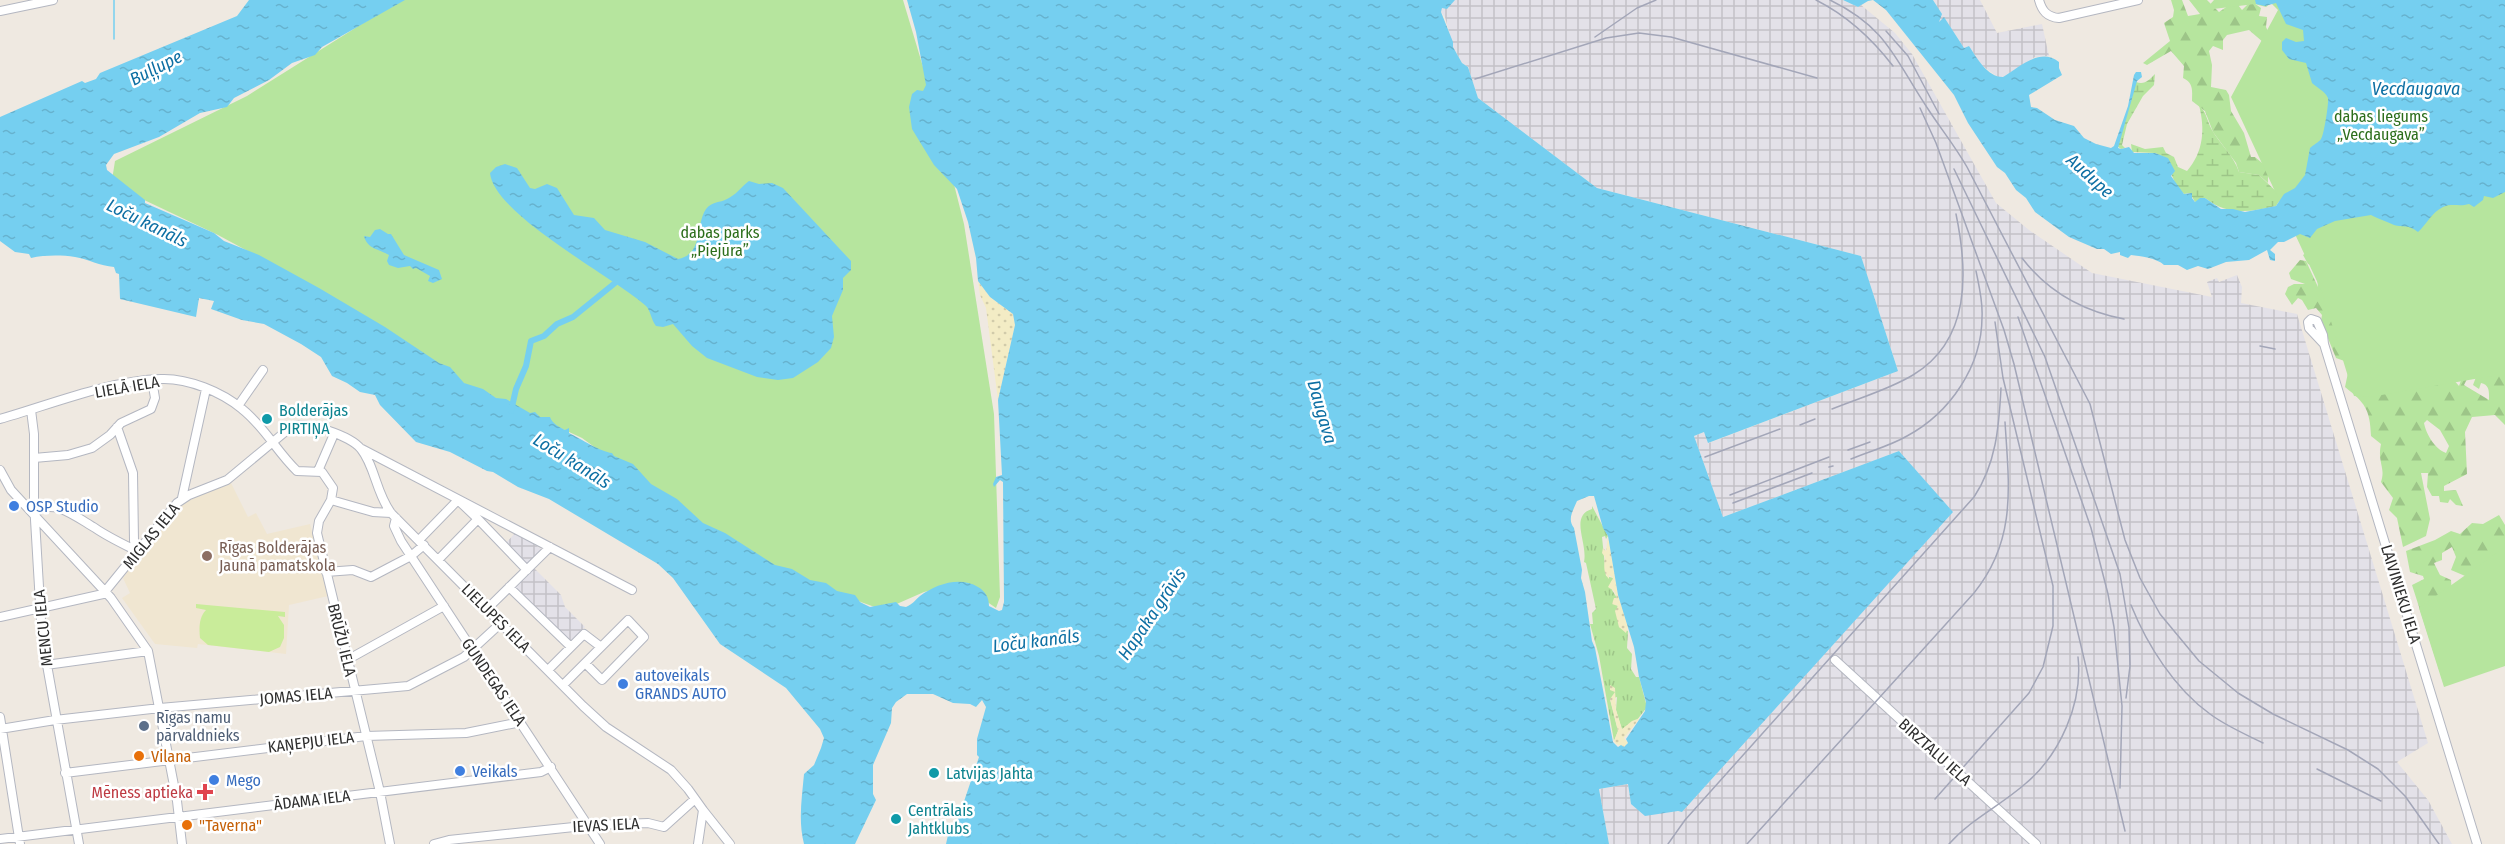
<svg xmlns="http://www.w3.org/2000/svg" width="2505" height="844" font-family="'Fira Sans Condensed',sans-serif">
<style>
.industrial{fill:url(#industrial-grid)}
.education{fill:#f0e6d1}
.grass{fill:url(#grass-tufts)}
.forest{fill:url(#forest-firs);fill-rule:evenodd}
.wetland{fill:url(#wetland-marsh)}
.sand{fill:url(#sand-dots)}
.park{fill:#b6e59e}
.pitch{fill:#c9ec9a}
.water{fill:url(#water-ripples);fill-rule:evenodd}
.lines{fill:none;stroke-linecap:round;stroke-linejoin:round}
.stream{stroke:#75cff0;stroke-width:1.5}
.canal{stroke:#75cff0;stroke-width:6}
.minor-casing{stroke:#b4b7c1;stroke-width:10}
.minor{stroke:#fff;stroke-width:8}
.rail{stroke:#a3a6b8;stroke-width:1.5}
.culture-dot{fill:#0f9aa8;stroke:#fff;stroke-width:2}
.shop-dot{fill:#3f7fe0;stroke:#fff;stroke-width:2}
.education-dot{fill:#8d6e63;stroke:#fff;stroke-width:2}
.service-dot{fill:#5c6f8a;stroke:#fff;stroke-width:2}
.food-dot{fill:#e8710a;stroke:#fff;stroke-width:2}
.health-dot{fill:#e0444e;stroke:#fff;stroke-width:2}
.labels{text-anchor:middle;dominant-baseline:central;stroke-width:5;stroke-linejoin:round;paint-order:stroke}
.park-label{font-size:16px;fill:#2c6e1b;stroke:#fff}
.street-label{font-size:16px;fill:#2e2e2e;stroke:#fff}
.culture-label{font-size:16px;fill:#0d838f;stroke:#fff;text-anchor:start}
.shop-label{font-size:16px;fill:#366cbe;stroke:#fff;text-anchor:start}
.education-label{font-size:16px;fill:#785e54;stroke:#fff;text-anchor:start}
.service-label{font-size:16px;fill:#4e5e75;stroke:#fff;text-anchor:start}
.food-label{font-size:16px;fill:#c56008;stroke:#fff;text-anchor:start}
.health-label{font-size:16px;fill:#be3a42;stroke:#fff;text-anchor:end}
.water-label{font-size:18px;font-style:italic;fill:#0d6fa3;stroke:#fff}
</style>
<defs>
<pattern id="industrial-grid" width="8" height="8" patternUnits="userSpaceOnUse" patternTransform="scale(1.5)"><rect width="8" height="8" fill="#e3e1e8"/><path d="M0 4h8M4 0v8" fill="none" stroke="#c3c1c7"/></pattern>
<pattern id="grass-tufts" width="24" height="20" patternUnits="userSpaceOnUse" patternTransform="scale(1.5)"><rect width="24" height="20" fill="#b6e59e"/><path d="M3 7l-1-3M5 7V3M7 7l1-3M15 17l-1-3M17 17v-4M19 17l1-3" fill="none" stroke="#9dc588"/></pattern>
<pattern id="forest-firs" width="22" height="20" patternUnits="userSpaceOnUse" patternTransform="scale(1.5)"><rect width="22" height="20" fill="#b6e59e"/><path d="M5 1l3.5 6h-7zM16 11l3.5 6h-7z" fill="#9dc588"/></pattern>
<pattern id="wetland-marsh" width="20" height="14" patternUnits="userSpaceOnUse" patternTransform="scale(1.5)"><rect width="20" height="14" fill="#b6e59e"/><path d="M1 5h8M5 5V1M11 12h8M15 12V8" fill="none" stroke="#9dc588"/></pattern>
<pattern id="sand-dots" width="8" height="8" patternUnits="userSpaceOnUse" patternTransform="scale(1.5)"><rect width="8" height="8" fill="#f3ecc5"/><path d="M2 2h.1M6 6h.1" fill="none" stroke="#d1cbaa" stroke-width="1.8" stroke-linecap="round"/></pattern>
<pattern id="water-ripples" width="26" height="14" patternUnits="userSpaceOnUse" patternTransform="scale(1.5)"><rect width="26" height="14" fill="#75cff0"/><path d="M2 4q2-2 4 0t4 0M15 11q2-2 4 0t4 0" fill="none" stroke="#66b2ce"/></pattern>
</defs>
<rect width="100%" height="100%" fill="#efe9e1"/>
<path class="industrial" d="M 1455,0 L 1843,0 L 1858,7 L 1861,5 L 1895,33 L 1912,54 L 1996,203 L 2029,230 L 2092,273 L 2212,297 L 2207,282 L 2217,278 L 2219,282 L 2237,275 L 2242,287 L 2241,303 L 2297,314 L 2428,743 L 2397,762 L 2428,800 L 2452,844 L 1609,844 L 1599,789 L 1628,784 L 1631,804 L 1682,812 L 1952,512 L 1899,451 L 1723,517 L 1694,436 L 1704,432 L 1709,443 L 1898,371 L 1861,256 L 1597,188 L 1478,98 L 1468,67 L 1462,63 L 1453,47 L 1445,17 L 1441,12 L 1442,8 L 1447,8 Z
M 1933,0 L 1980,0 L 1997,33 L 2042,24 L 2049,56 L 2035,57 L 2003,77 L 1998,77 L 1981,65 L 1969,46 L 1964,48 L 1944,18 L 1939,23 L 1937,6 Z
M 516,532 L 544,551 L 527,567 L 505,544 Z
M 533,567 L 561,595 L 565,607 L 585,627 L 569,642 L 512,587 Z"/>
<path class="education" d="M 230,481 L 248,517 L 256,513 L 267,534 L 310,524 L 328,596 L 289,605 L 286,654 L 198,644 L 197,648 L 155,644 L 122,598 L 130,593 L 123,578 L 178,505 L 187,499 L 224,486 Z"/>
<path class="grass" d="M 1592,506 L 1608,536 L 1606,539 L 1605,536 L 1602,537 L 1606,576 L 1613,578 L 1612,590 L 1617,598 L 1619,627 L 1628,631 L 1627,648 L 1632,654 L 1631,669 L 1636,677 L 1639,677 L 1647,707 L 1637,720 L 1622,730 L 1616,710 L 1617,697 L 1610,699 L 1618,731 L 1614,741 L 1599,656 L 1590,624 L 1593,624 L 1592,613 L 1596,609 L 1586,563 L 1584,562 C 1588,543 1569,516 1592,509 Z"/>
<path class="forest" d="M 2171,0 L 2182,0 L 2188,16 L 2200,14 L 2189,0 L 2207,0 L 2219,12 L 2235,1 L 2242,10 L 2251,1 L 2261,8 L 2259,16 L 2267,17 L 2266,27 L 2270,36 L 2264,43 L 2249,30 L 2227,35 L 2223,40 L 2223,50 L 2213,46 L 2209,51 L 2212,65 L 2211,87 L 2226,90 L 2229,95 L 2231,111 L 2244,133 L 2251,157 L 2255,157 L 2268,168 L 2268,183 L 2259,175 L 2239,172 L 2236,163 L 2213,132 L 2205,111 L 2192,101 C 2192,91 2194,83 2183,78 L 2184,66 L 2171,51 L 2147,65 L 2143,63 L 2170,41 L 2164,23 L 2173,17 L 2174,10 Z
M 2313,248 L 2505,328 L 2505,425 L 2495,415 L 2472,417 L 2465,432 L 2467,474 L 2444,486 L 2444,491 L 2456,490 L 2463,506 L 2456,505 L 2450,499 L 2448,503 L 2440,502 L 2439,496 L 2432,496 L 2427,487 L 2428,473 L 2421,473 L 2430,519 L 2426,536 L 2403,547 L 2397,518 L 2389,510 L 2393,498 L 2381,482 C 2386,467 2377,463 2381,444 L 2371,436 C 2370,409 2365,403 2345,387 L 2350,363 L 2336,358 L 2321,321 L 2322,315 L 2316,308 L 2308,310 L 2302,300 L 2298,298 L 2292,305 L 2285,294 L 2288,287 L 2294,284 L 2305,284 L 2291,279 L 2289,273 L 2300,260 L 2306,261 L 2318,287 L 2316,267 L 2308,264 L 2303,255 ZM 2479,369 L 2473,385 L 2479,389 L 2481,383 C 2490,385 2489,392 2489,400 L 2464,385 L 2468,377 L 2463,375 L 2459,386 L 2452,378 ZM 2427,420 L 2440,430 L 2449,446 L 2446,453 C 2435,449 2426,434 2424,423 Z
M 2499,515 L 2505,525 L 2505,554 L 2477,581 L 2451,570 L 2456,557 L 2452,547 L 2442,553 L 2442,560 L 2434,563 L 2440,575 L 2451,580 L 2452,595 L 2444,685 L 2412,585 L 2424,579 L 2423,576 L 2410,572 L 2406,551 L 2435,540 L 2451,531 L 2460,534 L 2472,523 L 2483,524 Z"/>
<path class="wetland" d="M 2155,74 L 2154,85 L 2143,96 L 2127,124 L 2122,145 L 2125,148 L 2121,149 L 2117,146 L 2136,82 C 2145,85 2149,80 2155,74 Z
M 2199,105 C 2207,113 2207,121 2212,130 C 2220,144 2234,156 2239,172 L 2259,175 L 2282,197 L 2276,206 C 2250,212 2228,216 2205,198 L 2195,202 L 2190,193 L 2184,194 L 2176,185 L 2164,157 L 2155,153 L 2132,152 L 2131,144 L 2145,149 L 2163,147 L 2166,153 L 2174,157 L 2178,167 L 2187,171 C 2204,151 2205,129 2199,105 Z"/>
<path class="sand" d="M 978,281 L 990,297 L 1013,314 L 1015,325 L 998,400 L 986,308 L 980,295 Z
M 1608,536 L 1618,595 L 1628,627 L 1626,633 L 1619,627 L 1615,611 L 1618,606 L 1612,604 L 1614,598 L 1617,598 L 1614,591 L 1608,587 L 1613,578 L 1609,575 L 1609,579 C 1603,573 1604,565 1605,557 L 1602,553 L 1603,548 L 1606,551 Z
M 1610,685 L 1615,688 L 1616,710 L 1622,729 L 1632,721 L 1640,718 L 1624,738 L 1628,743 L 1624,747 L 1616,744 L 1614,741 L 1618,731 L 1610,699 L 1615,692 L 1610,690 Z"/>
<path class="park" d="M 400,0 L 903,0 L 932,97 L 964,224 L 994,414 L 1000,597 L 996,608 L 960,583 L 924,592 L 883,610 L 772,570 L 722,540 L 582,438 L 452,378 L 277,267 L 218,235 L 121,189 L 112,180 L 115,161 L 247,96 Z
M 2214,0 L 2505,0 L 2505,379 L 2504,376 L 2492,376 L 2370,397 L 2354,396 L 2322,292 L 2231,97 L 2278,10 L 2271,3 L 2266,7 L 2255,4 L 2205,10 Z
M 2505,547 L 2505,666 L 2444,687 L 2419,608 Z"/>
<path class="pitch" d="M 196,604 L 285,612 L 285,617 L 278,616 L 284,625 L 284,638 L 280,647 L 269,652 L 208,645 L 200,638 C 199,628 199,617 206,610 L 196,608 Z"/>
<path class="water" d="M 249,0 L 405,0 L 322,47 L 315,55 L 292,63 L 269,80 L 234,98 L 227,107 L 200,113 L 159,137 L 114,154 L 106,165 L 107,170 L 145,200 L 145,203 L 214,233 L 224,241 L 259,255 L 319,288 L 385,327 L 439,363 L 450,367 L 464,383 L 483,389 L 496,398 L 506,399 L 530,413 L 535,412 L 540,417 L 550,417 C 552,423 559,427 565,430 L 569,428 L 569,433 C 581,439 601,452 612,453 L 614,456 L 633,464 L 651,484 L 677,499 L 703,523 L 725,533 L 775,565 L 792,569 L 810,580 L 826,583 L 837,591 L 855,595 L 860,602 L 870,607 L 896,602 L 900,606 L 906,607 C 913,604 915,600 920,596 C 936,584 960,576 978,587 C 985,591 989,597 989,606 L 999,611 L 1002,610 L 1004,602 L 1003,482 L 1000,480 L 994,487 L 993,484 L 996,477 L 1002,475 L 998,400 L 1015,325 L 1013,314 L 990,297 L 978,281 L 976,258 L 968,222 L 957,189 L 934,165 L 912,129 L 909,107 L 912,94 L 917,90 L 923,91 L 926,85 L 916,32 L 907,0 L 1455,0 L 1447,9 L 1442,8 L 1441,12 L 1453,42 L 1453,47 L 1462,63 L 1468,67 L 1478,98 L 1597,188 L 1861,256 L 1898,371 L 1708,443 L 1704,432 L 1694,436 L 1723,517 L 1899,451 L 1953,512 L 1682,812 L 1678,811 L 1645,816 L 1631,804 L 1628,784 L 1599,789 L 1609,844 L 946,844 L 948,835 L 953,834 L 979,757 L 977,755 L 977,739 L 986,707 L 982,700 L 976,707 L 970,704 L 953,703 L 933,694 L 907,694 L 896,702 L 892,708 L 891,723 L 873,765 L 873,794 L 876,800 L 855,844 L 804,844 C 798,821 802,797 804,774 L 814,765 L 821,748 L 824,738 L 820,729 L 786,688 L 720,644 L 673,578 L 658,564 L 549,499 L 518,487 L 493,472 L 487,471 L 450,452 L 416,442 L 380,405 L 375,395 L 360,392 L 347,383 L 332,376 L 321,357 L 301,344 L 264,324 L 242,320 L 211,309 L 214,301 L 199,298 L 196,317 L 120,299 L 119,274 L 116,273 L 114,267 C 100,266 88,259 75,257 C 61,255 45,255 31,258 L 29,254 L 15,252 L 0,241 L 0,117 L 82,81 L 85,83 L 96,79 L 100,73 L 237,16 ZM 1589,496 L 1594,496 L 1603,528 L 1608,536 L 1618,595 L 1634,647 L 1639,677 L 1646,702 L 1645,711 L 1626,739 L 1628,743 L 1624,747 L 1621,745 L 1618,747 L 1613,742 L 1595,648 L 1592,641 L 1585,592 L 1581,578 L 1582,570 L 1574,528 C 1567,519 1573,511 1577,501 Z
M 1843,0 L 1933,0 L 1942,14 L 1939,22 L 1944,17 L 1964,48 L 1969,46 C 1977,58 1987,77 2003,77 C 2020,67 2040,47 2059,62 L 2059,68 L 2062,75 L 2029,95 L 2031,107 L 2037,108 L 2055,120 L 2074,126 L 2084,138 L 2096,144 L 2111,148 L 2114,146 L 2128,106 L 2134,75 L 2136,72 L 2141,72 L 2142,77 L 2137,81 L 2118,148 L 2121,149 L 2129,147 L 2134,153 L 2155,153 L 2168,158 L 2175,171 L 2171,176 L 2184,194 L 2192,193 L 2192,198 L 2195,202 L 2200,198 L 2205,198 L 2221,209 L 2233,209 L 2245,212 L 2276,206 L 2284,194 L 2295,188 L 2305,175 L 2310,148 C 2313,145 2319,142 2321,139 C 2324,135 2329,102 2328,98 C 2325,91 2316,87 2312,83 L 2306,63 L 2289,59 L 2282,50 L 2282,42 L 2286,38 L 2296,42 L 2304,41 L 2303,30 L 2286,24 L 2276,3 L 2265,6 L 2256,4 L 2255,0 L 2505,0 L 2505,192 L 2493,198 L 2484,196 L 2483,200 L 2474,207 L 2469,204 C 2460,207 2452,203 2443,207 C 2431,213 2427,224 2418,232 C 2408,224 2404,228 2394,225 C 2387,222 2377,218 2371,215 L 2335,221 L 2317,229 L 2310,238 L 2300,234 L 2284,242 L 2278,242 L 2270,250 L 2275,254 L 2275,261 L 2270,260 L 2267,250 L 2249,260 L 2226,262 L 2208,269 L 2198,266 L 2187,270 L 2178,265 L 2164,265 C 2157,258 2140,256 2131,255 L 2128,258 L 2120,255 L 2120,252 L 2111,254 L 2104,249 L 2097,249 L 2069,237 L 2035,212 L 2026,198 L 2016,190 L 2005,173 L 1997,167 L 1968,123 L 1954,95 L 1886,10 L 1873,0 L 1868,1 L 1858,7 Z
M 505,164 L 517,168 L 530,188 L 535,189 L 547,184 L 557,188 L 574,215 L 594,218 L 605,230 L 645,242 L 678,259 C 704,254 695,225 706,209 C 712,201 720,203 727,199 C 736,195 741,187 749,181 L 759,184 L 772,183 L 783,188 L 851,261 L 851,270 L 843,278 L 843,290 L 832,316 L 834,337 L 831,348 L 818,362 L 793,378 L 778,380 L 757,377 L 707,358 L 692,346 L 673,324 L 663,327 L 656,326 C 651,320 651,311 646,306 C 614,277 494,215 490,173 L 496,167 Z
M 380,229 L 388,234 L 391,234 L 404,255 L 439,270 L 442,279 L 433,283 L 428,281 L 430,276 L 416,268 L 413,269 L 410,266 L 398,268 L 389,265 L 387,261 L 389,255 C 379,249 367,249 364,236 L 370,237 L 375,230 Z"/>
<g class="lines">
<path class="stream" d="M 114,39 L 114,0"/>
<path class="canal" d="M 511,411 L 516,389 L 526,366 L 531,341 L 544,336 L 557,324 L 573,317 L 615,283"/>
<defs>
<path id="minor" d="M 2039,0 C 2042,11 2047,17 2059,18 L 2138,0
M 0,11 L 53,0
M 2324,344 L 2309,328 L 2308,322 L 2311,319 L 2317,321 L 2323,335 L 2324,344 L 2477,844
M 238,406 L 263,370
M 31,410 L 34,434 L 34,503 L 42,637 L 79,844
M 0,419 C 49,405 111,380 161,379 C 188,378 222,392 242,409 C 264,426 277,452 297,471 L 322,472 L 333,488 L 331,500
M 117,427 L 133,473 L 134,541 L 138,551
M 362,449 L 632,590
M 34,458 L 68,455 L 92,448 L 110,435 L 121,423 L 151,409 L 155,398 L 152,380
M 0,470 L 11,490 L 111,598 L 148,651 L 177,801 L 182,844
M 318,471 L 334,434
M 182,498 L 206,389
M 35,513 C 52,496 79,519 95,528 C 108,537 123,544 137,551
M 396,518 L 394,526 L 401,541 L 600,844
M 478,519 L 527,570
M 419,540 L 456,502 L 459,502
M 438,560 L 478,519 L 460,502
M 326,572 L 353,570 L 371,577 L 411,556 L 424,545
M 509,587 L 571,647
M 487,609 L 550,547
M 0,617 L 103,594 L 177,503 L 189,495 L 227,480 L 291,427 C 306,420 351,436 361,449 C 375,466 376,493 391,513 L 583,706 L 606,727 L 671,770 L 688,789 L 703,810 L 698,844
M 347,660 L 444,606
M 1835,660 L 2036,844
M 46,665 L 148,651
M 548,670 L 584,634 L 601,647 L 628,620 L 644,637 L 602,680 L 585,663
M 563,685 L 601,647
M 0,717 L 20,844
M 0,729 L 55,720 L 160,708 L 408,686 L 464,657 L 501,623
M 65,773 L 366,736 L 466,733 L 521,722
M 703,810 L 730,844
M 0,839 L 541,772 L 551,767
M 390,844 L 380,792 L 317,533 L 319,521 L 331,500 L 373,512 L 391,513
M 434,844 L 449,840 L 593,825 L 648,823 L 664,827 L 695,799"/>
</defs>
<use href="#minor" class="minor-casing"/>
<use href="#minor" class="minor"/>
<path class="rail" d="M 1816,0 C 1846,15 1873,40 1893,66
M 1830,0 C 1888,28 1895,60 1928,109 C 1941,129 1955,146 1967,167 L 2090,404 L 2125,540 L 2140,578 L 2160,614 L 2199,661 L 2238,693 L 2273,714 L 2348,750 L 2378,769 L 2405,796 L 2439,844
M 1886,31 L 1908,56 L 1939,114
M 1595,37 L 1637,8 L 1656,0
M 1475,79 L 1606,38 L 1639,33 L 1671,37 L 1817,78
M 1920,108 L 1936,143 L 2004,330 L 2014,364 L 2125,831
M 1954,169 L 2045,357 L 2120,574 L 2129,628 L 2130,666 L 2126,698
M 2022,258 C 2048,292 2082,311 2124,319
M 2018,317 L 2091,528 L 2108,594 L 2114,627 L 2122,706 L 2120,788
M 2260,346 L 2275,349
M 1832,409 C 1859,398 1888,390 1913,375 C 1971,340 1968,272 1956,214
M 1800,425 L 1815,419
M 1848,450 L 1870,442
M 1705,457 L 1780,429
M 1851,459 C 1870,451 1890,446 1907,436 C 1950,413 1982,366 1982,317 C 1983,301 1979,286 1976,271
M 1829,467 L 1833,466
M 1730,495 L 1829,457
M 1733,503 L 1812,473
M 2131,605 C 2147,645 2175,689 2210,714 C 2226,726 2245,734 2263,743
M 2317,769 L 2381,801
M 1935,799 L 2029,693 L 2043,667 L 2053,626 L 2053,586 L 2003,378 L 1995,322
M 1668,844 L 1685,820 L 1974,497 C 1996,464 1999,427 2001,388
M 1747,844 L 1974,593 C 2017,540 2009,486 2005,422
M 1949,844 C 1971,819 2000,806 2025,784 C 2060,755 2083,703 2078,657"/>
</g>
<g class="culture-dot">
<circle cx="267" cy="419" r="6"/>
<circle cx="934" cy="773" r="6"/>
<circle cx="896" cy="819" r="6"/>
</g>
<g class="shop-dot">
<circle cx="14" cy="506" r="6"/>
<circle cx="623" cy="684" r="6"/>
<circle cx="460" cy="771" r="6"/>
<circle cx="214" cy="780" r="6"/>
</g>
<circle class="education-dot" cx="207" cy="556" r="6"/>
<circle class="service-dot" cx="144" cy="726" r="6"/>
<g class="food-dot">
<circle cx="139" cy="756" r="6"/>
<circle cx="187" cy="825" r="6"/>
</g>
<path class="health-dot" d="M202 783h6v6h6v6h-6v6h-6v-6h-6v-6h6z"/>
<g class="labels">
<g class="park-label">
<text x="2381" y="116">dabas liegums<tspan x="2381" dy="18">„Vecdaugava”</tspan></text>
<text x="720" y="232">dabas parks<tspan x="720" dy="18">„Piejūra”</tspan></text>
</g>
<g class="street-label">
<text transform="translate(127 387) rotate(-10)">LIELĀ IELA</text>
<text transform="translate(151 536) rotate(-51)">MIGLAS IELA</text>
<text transform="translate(2401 594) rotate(73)">LAIVINIEKU IELA</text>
<text transform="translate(496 618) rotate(45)">LIELUPES IELA</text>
<text transform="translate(43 628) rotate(-96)">MENCU IELA</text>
<text transform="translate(342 640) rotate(76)">BRŪŽU IELA</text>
<text transform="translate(494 682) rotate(56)">GUNDEGAS IELA</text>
<text transform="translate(296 696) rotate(-5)">JOMAS IELA</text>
<text transform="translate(311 742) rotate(-7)">KAŅEPJU IELA</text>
<text transform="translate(1935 752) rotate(42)">BIRZTALU IELA</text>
<text transform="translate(312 800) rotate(-7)">ĀDAMA IELA</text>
<text transform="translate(606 825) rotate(-3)">IEVAS IELA</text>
</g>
<g class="culture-label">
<text x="279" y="410">Bolderājas<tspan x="279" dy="18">PIRTIŅA</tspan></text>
<text x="946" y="773">Latvijas Jahta</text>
<text x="908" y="810">Centrālais<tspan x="908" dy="18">Jahtklubs</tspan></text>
</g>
<g class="shop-label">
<text x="26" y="506">OSP Studio</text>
<text x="635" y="675">autoveikals<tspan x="635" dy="18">GRANDS AUTO</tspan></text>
<text x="472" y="771">Veikals</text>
<text x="226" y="780">Mego</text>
</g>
<g class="education-label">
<text x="219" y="547">Rīgas Bolderājas<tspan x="219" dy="18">Jaunā pamatskola</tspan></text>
</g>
<g class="service-label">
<text x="156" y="717">Rīgas namu<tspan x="156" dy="18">pārvaldnieks</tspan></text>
</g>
<g class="food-label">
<text x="151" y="756">Vilana</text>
<text x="199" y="825">"Taverna"</text>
</g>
<g class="health-label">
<text x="193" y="792">Mēness aptieka</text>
</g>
<g class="water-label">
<text transform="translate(156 68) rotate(-27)">Buļļupe</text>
<text x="2416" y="89">Vecdaugava</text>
<text transform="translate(2090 176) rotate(42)">Audupe</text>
<text transform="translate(147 223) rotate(26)">Loču kanāls</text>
<text transform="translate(1322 412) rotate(74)">Daugava</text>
<text transform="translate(572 461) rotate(32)">Loču kanāls</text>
<text transform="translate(1152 614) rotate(-56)">Hapaka grāvis</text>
<text transform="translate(1036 641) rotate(-7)">Loču kanāls</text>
</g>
</g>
</svg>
